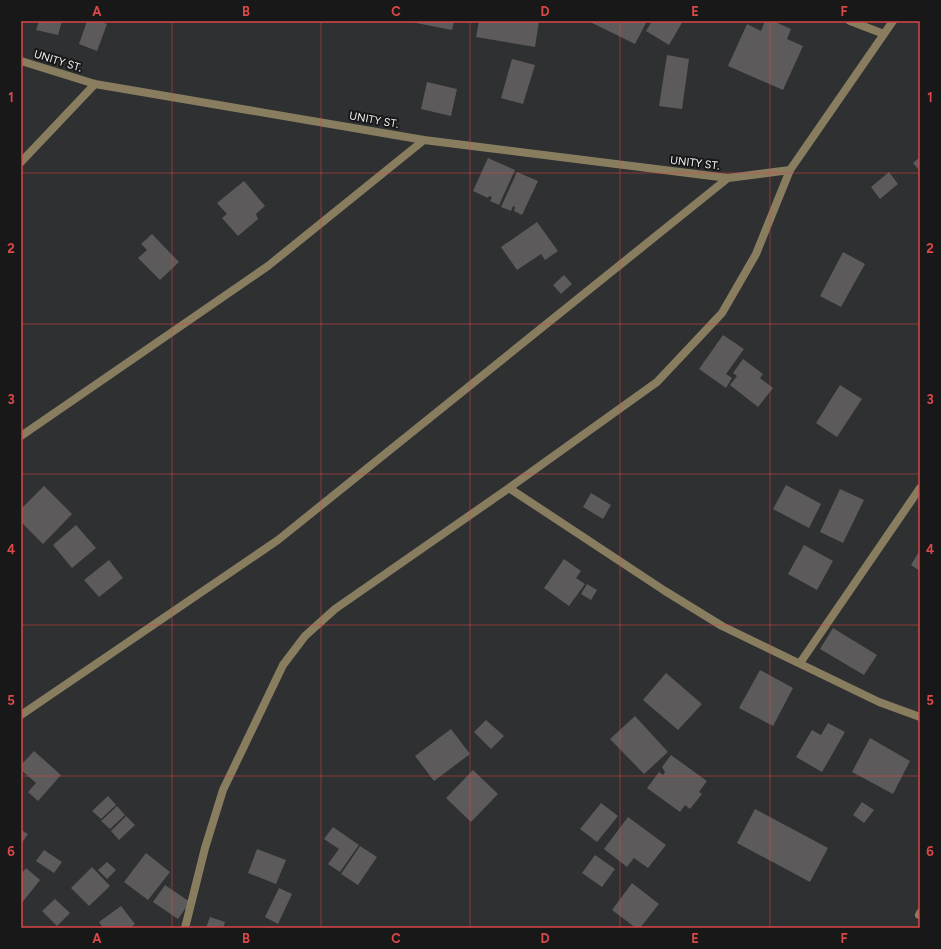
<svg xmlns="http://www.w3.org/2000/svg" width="941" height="949" font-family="Figtree,sans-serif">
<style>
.building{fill:#5c5a5b}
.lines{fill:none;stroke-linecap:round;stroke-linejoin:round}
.street{stroke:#897d5f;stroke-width:8}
.grid{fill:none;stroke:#da4747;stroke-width:1;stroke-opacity:0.55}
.labels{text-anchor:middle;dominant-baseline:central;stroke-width:4;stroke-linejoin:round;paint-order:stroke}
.street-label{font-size:11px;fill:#f3f4f6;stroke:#181819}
.neatline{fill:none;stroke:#da4747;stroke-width:1.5}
.grid-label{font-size:13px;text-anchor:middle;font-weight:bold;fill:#da4747}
</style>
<rect width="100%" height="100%" fill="#2f3032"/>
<path class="building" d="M 39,21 L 62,21 L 58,35 L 36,30 Z
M 87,21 L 100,21 L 107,24 L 97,51 L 79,44 Z
M 406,21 L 454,21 L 452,30 Z
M 479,21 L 539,21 L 535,47 L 476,37 Z
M 588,21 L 647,21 L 635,44 Z
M 652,21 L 683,21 L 669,45 L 646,31 Z
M 765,21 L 773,21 L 791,29 L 787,39 L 803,46 L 783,90 L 728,66 L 747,24 L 761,31 Z
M 667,55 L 689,59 L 682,109 L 659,106 Z
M 512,59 L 535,65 L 523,104 L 501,98 Z
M 427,82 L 457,89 L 451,116 L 421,109 Z
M 920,157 L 920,171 L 913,163 Z
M 488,158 L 515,170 L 499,205 L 490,201 L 492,197 L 489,196 L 488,198 L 473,191 Z
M 517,172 L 538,181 L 522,215 L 514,211 L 515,207 L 513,206 L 511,211 L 501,207 Z
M 889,172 L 898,184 L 880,199 L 871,187 Z
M 244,181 L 265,206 L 256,214 L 258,219 L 238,236 L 222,218 L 227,214 L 217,203 Z
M 537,222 L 558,251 L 545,260 L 541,254 L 517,270 L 501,247 Z
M 152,234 L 179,262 L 160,280 L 138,258 L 147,250 L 141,244 Z
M 843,252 L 865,264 L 841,307 L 820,296 Z
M 564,275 L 572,284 L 561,294 L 553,285 Z
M 723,335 L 744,349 L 726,374 L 732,378 L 726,388 L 699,369 Z
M 743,359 L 763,374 L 760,378 L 773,388 L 758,407 L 730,385 L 737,376 L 733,373 Z
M 840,385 L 862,399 L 837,437 L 816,423 Z
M 786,485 L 821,504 L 809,528 L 773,509 Z
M 44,486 L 72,514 L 43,544 L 21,522 L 21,509 Z
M 840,489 L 864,500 L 843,543 L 820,532 Z
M 591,493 L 611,505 L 603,519 L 583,507 Z
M 76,525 L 96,548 L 72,568 L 53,545 Z
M 804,545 L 833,561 L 817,590 L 788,574 Z
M 920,550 L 920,571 L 911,565 Z
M 564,559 L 581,571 L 576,578 L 585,584 L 569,606 L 544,588 Z
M 109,560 L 123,578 L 99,597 L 84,580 Z
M 587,584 L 597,590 L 591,600 L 581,594 Z
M 833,628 L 877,655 L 864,675 L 820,649 Z
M 760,670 L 793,688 L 773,726 L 739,708 Z
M 666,673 L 702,704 L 678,730 L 643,700 Z
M 635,716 L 668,752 L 644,774 L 610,739 Z
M 486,720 L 504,736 L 491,749 L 474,732 Z
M 828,723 L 845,732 L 822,772 L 796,757 L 812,730 L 821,735 Z
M 451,729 L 470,754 L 434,781 L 415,756 Z
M 870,738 L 910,761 L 893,794 L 852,772 Z
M 34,751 L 61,775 L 38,801 L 28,792 L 36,783 L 21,770 L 21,765 Z
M 671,755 L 707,781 L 699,792 L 702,794 L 690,809 L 685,805 L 680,812 L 647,788 L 659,772 L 663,775 L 665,772 L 662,767 Z
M 473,770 L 498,794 L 471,822 L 446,798 Z
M 108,796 L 116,805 L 101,819 L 92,811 Z
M 862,802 L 874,810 L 864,823 L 853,815 Z
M 601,803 L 618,816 L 597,842 L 580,829 Z
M 117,806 L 125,815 L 110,829 L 101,821 Z
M 755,809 L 828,848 L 810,882 L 737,843 Z
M 126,816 L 135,825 L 119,840 L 111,831 Z
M 628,817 L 666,845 L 648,868 L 634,858 L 627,867 L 604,849 Z
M 333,827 L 359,845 L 340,872 L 328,864 L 339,849 L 324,839 Z
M 21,830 L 28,834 L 21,844 Z
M 360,846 L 377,857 L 358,885 L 341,874 Z
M 257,849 L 286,860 L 276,884 L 248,873 Z
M 44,850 L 62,862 L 54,873 L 36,861 Z
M 146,853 L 170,872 L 148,900 L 124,882 Z
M 595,855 L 615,869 L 602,887 L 582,873 Z
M 107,862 L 116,870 L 107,879 L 98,870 Z
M 92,867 L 110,886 L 89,906 L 71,888 Z
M 26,868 L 40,880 L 21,904 L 21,874 Z
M 632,883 L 659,904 L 640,928 L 636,928 L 612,910 Z
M 165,885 L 190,902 L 178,919 L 153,902 Z
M 279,888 L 292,894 L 278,924 L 265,917 Z
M 55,899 L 70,913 L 57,926 L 42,911 Z
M 121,906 L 135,924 L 130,928 L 103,928 L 99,922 Z
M 210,917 L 225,922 L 223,928 L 206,928 Z"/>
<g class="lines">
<path class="street" d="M 850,21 L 884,34
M 21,61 L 95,84 L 424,140 L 728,178
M 21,162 L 95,84
M 21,436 L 268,266 L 424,140
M 509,488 L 665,591 L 722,626 L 879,702 L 920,717
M 800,663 L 920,488
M 21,715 L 278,540 L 728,178 L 790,170 L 893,21
M 919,915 L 920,913
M 185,928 L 205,848 L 223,790 L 283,665 L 305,636 L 335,609 L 509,488 L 657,382 L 722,313 L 756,254 L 790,170"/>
</g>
<path class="grid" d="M 172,21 L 172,928M 321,21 L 321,928M 470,21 L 470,928M 620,21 L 620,928M 770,21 L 770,928M 21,173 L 920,173M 21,324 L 920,324M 21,474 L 920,474M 21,625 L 920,625M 21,776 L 920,776"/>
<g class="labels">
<g class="street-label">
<text transform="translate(58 61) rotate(17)">UNITY ST.</text>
<text transform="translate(374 120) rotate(10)">UNITY ST.</text>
<text transform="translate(695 163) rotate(7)">UNITY ST.</text>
</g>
</g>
<rect width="941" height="949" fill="none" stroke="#181819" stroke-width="44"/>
<rect x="22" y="22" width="897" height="905" class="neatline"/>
<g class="grid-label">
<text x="97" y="16">A</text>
<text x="246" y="16">B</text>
<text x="396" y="16">C</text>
<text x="545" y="16">D</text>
<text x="695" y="16">E</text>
<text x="844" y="16">F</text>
<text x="11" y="102">1</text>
<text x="930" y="102">1</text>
<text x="11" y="253">2</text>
<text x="930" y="253">2</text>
<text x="11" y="404">3</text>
<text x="930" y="404">3</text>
<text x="11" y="554">4</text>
<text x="930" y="554">4</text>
<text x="11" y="705">5</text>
<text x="930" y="705">5</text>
<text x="11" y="856">6</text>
<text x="930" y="856">6</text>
<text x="97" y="943">A</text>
<text x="246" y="943">B</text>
<text x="396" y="943">C</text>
<text x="545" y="943">D</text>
<text x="695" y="943">E</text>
<text x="844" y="943">F</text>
</g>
</svg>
